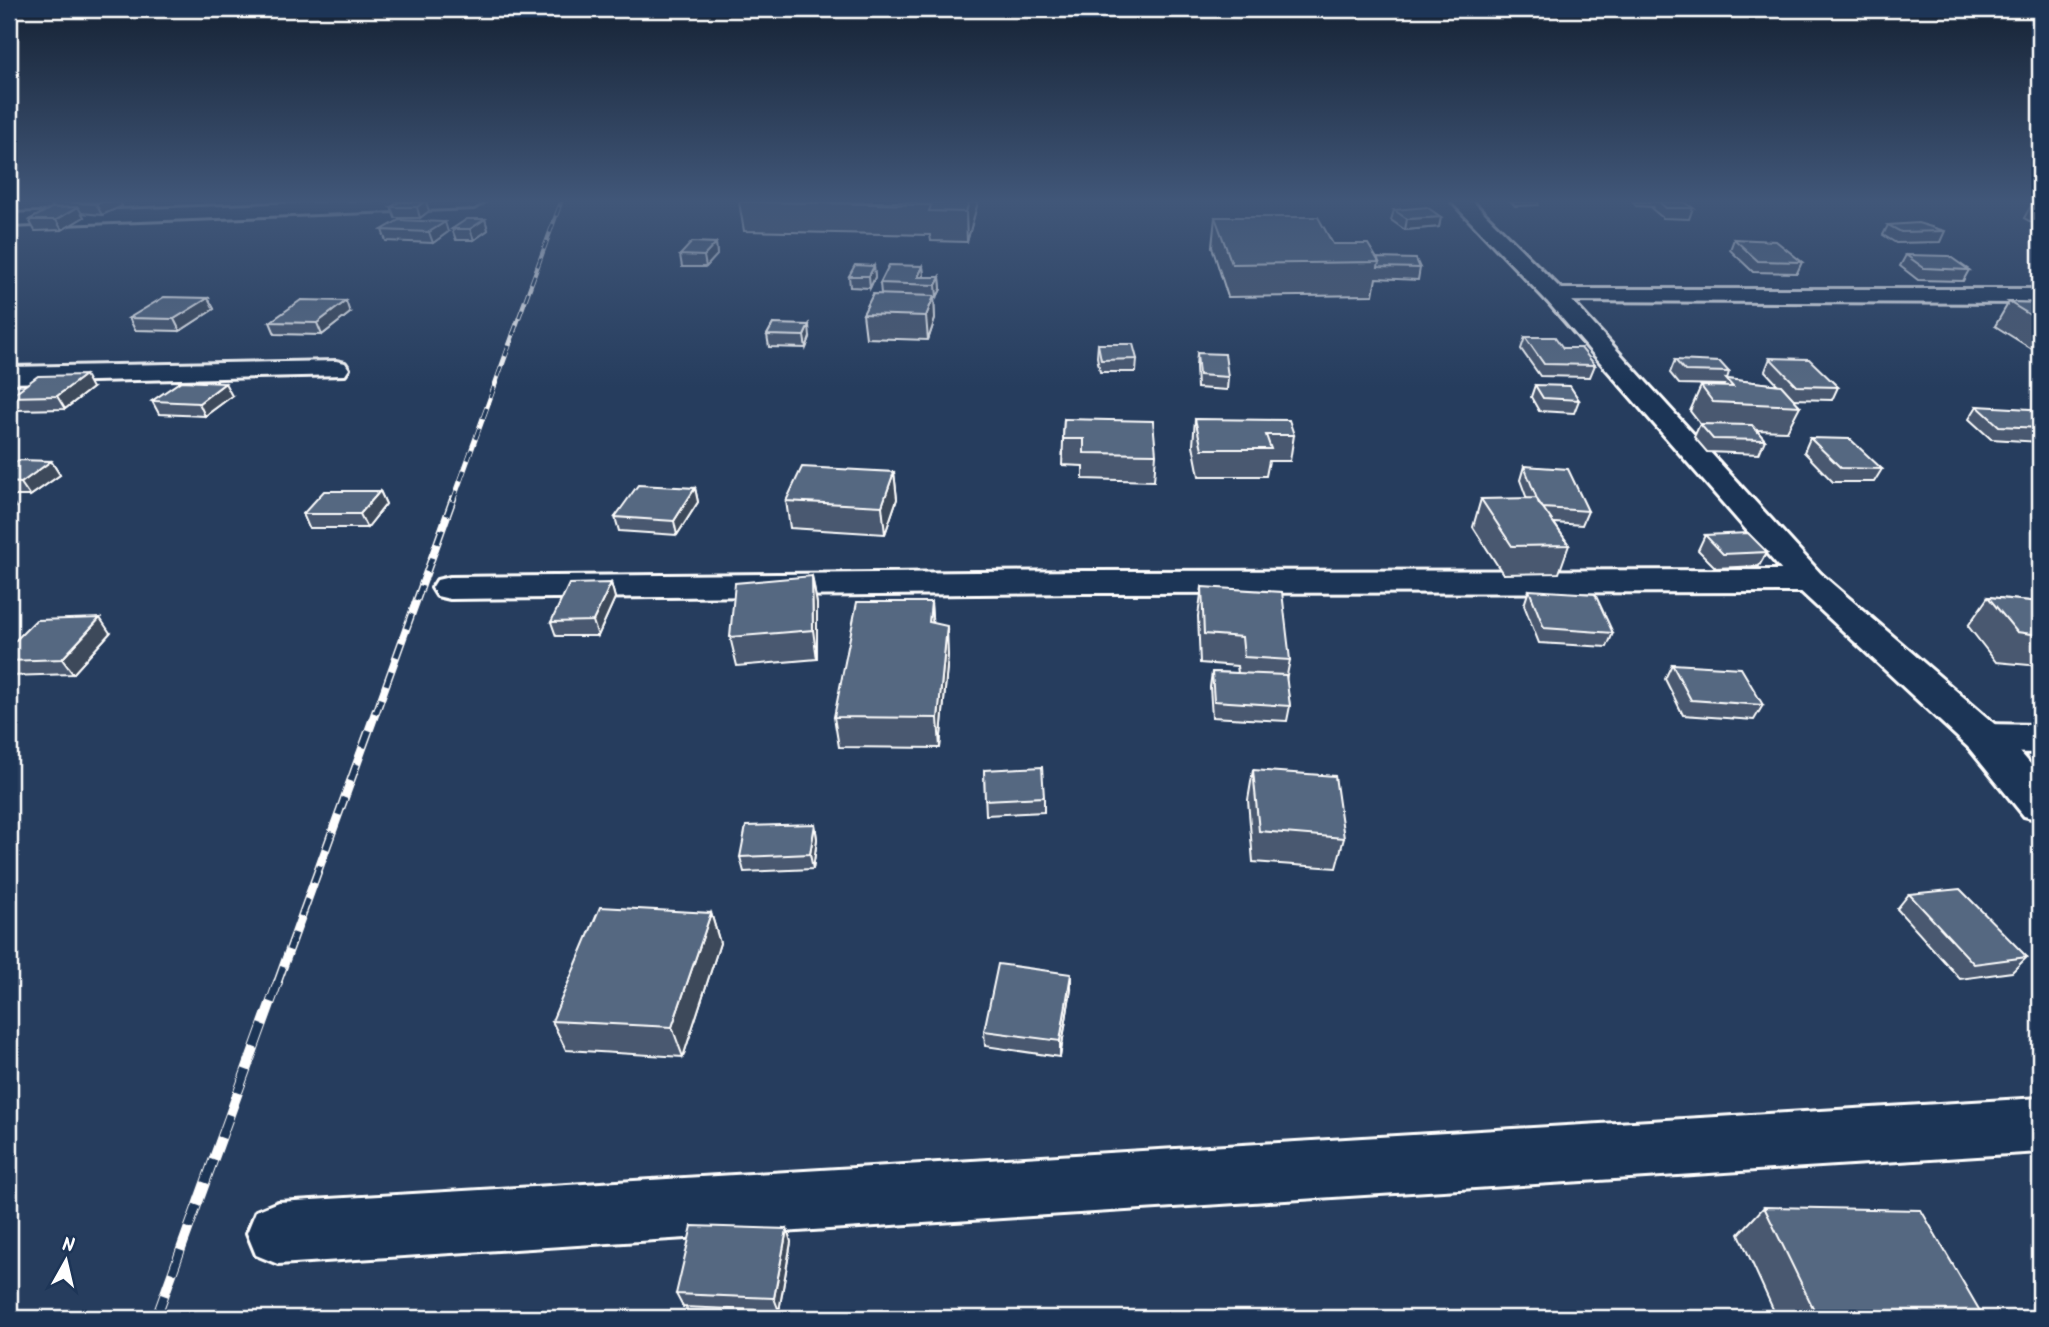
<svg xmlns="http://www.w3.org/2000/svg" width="2049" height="1327" font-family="Kalam,sans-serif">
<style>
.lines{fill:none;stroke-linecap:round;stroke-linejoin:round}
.street-casing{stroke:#fff;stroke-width:6}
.secondary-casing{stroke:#fff;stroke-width:6}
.street{fill:#1d3557;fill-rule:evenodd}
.secondary{fill:#1d3557;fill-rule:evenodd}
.rail-far4-casing{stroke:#fff;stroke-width:4.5}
.rail-far3-casing{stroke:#fff;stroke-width:5}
.rail-far2-casing{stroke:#fff;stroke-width:8}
.rail-far1-casing{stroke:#fff;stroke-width:9}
.rail-casing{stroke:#fff;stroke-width:10}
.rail-far4{stroke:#1d3557;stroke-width:2.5;stroke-dasharray:9;stroke-linecap:butt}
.rail-far3{stroke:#1d3557;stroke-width:3.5;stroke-dasharray:11;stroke-linecap:butt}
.rail-far2{stroke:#1d3557;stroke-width:5;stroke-dasharray:15;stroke-linecap:butt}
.rail-far1{stroke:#1d3557;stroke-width:6;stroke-dasharray:18;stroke-linecap:butt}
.rail{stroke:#1d3557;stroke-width:8;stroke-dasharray:24;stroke-linecap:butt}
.wall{fill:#49596f;stroke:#fff;stroke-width:2}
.shaded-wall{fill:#3c485a;stroke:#fff;stroke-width:2}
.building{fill:#556781;stroke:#fff;stroke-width:2}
</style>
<rect width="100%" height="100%" fill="#263d5e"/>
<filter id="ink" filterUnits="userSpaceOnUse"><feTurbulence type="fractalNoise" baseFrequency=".0143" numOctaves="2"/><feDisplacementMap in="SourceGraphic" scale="14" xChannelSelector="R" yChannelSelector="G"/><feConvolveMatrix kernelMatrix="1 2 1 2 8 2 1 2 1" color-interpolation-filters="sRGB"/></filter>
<g filter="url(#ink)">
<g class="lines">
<defs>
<path id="street" d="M 328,202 L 484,202 L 474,208 L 9,226 L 9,214 Z
M 1555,289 L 2040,289 L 2040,303 L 1547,301 L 1543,296 L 1547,291 Z
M 336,361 L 345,363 L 349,369 L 345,375 L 9,383 L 9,367 Z
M 1809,570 L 1821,574 L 1827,581 L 1821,588 L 1809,592 L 1085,593 L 450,599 L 437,596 L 432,588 L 437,580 L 450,577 L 1085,571 Z
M 1984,724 L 2040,725 L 2040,753 L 1984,752 L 1969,748 L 1963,738 L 1969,728 Z
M 2040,1098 L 2040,1152 L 278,1264 L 256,1255 L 247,1233 L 256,1211 L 278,1202 Z"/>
<path id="secondary" d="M 1452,202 L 1473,202 L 1563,291 L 1821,574 L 1999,728 L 2040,775 L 2040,820 L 2024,816 L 1969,748 L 1797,588 L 1547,301 Z"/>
</defs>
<use href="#street" class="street-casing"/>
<use href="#secondary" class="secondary-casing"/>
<use href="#street" class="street"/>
<use href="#secondary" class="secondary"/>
<defs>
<path id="rail-far4" d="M 513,334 L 561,202"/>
<path id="rail-far3" d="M 453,501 L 514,332"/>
<path id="rail-far2" d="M 376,713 L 453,499"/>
<path id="rail-far1" d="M 277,984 L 376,711"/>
<path id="rail" d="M 156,1318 L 278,982"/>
</defs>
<use href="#rail-far4" class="rail-far4-casing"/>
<use href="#rail-far3" class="rail-far3-casing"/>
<use href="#rail-far2" class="rail-far2-casing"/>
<use href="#rail-far1" class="rail-far1-casing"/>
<use href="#rail" class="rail-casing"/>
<use href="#rail-far4" class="rail-far4"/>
<use href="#rail-far3" class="rail-far3"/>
<use href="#rail-far2" class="rail-far2"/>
<use href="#rail-far1" class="rail-far1"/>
<use href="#rail" class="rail"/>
</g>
<path class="wall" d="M 50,202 L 120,202 L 122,206 L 102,215 L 81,213 L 84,217 L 62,230 L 35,231 L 29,220 L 53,208 Z
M 399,202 L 429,211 L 420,218 L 395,218 L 391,207 Z
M 739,202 L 978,202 L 967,242 L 931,241 L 930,235 L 744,231 Z
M 1511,202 L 1539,202 L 1538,205 L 1515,206 Z
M 1633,202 L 1684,202 L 1693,208 L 1689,219 L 1663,218 L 1652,209 L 1653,207 L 1636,206 Z
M 2030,207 L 2040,208 L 2040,227 L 2024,218 Z
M 1394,210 L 1441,217 L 1439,227 L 1405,230 L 1391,220 Z
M 1215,217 L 1333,244 L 1377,258 L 1420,268 L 1418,280 L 1376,278 L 1373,295 L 1228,297 L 1212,247 Z
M 485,219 L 488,230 L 474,240 L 456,240 L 452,229 Z
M 1888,225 L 1945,231 L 1940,242 L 1896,243 L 1883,235 Z
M 382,230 L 448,232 L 433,243 L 386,241 Z
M 1734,239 L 1802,262 L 1797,273 L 1753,272 L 1730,250 Z
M 716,243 L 717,255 L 706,267 L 682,267 L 680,255 Z
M 1906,255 L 1969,270 L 1963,281 L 1918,280 L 1900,266 Z
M 874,266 L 875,277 L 870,288 L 850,287 L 849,276 Z
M 923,266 L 924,277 L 940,277 L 941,289 L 937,297 L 934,297 L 935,319 L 928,340 L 866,338 L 863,314 L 881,294 L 880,283 Z
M 2040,292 L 2040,302 L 2036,299 Z
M 208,298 L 214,309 L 180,331 L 135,330 L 129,318 Z
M 2009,302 L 2040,303 L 2040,349 L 2032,349 L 1995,326 Z
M 350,313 L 322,335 L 275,334 L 270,322 Z
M 773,324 L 810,337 L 806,348 L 769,347 L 767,335 Z
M 1525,337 L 1563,348 L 1595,365 L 1590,377 L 1540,376 L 1521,349 Z
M 1098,344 L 1137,359 L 1136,372 L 1100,372 L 1097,357 Z
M 1197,353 L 1228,377 L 1227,390 L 1197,388 L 1196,366 Z
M 1770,358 L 1838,387 L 1832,400 L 1793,399 L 1800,406 L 1787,431 L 1756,430 L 1765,440 L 1759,454 L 1707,452 L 1694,437 L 1700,424 L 1690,411 L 1701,386 L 1723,387 L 1724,385 L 1679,384 L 1670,373 L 1675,360 L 1729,372 L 1727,379 L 1778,385 L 1765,371 Z
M 1535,385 L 1579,400 L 1574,413 L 1539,411 L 1531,397 Z
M 92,388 L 65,409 L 16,410 L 9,398 L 9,396 Z
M 232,396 L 205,416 L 159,414 L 152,401 Z
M 1977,406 L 2040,418 L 2040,442 L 1991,439 L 1969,419 Z
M 1064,419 L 1156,454 L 1154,481 L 1083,479 L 1083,466 L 1062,465 Z
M 1195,419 L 1294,435 L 1290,461 L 1269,461 L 1266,476 L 1199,476 L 1193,445 Z
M 1810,438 L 1882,469 L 1874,482 L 1833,482 L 1804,452 Z
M 51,461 L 60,475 L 30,496 L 9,496 L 9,467 Z
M 1524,466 L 1588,511 L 1582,525 L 1554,523 L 1569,545 L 1559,573 L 1503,574 L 1473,527 L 1481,499 L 1527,499 L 1520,480 Z
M 894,472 L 897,499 L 885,534 L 790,528 L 786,501 Z
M 695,488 L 698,502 L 677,535 L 619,531 L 615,517 Z
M 380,491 L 386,504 L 367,528 L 309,528 L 303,514 Z
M 1705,535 L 1767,552 L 1759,566 L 1716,568 L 1698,550 Z
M 812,576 L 817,604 L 817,659 L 737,666 L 730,637 Z
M 611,583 L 615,598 L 598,636 L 556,636 L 551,622 Z
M 1202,587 L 1290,660 L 1286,680 L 1290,706 L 1287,721 L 1212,717 L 1210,687 L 1212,672 L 1238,673 L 1237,666 L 1200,663 L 1198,616 Z
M 1529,590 L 1613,633 L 1607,647 L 1539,643 L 1524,605 Z
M 1988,597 L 2040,602 L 2040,666 L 1996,662 L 1968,626 Z
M 931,602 L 932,623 L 948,655 L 940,748 L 839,747 L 834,717 Z
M 110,633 L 73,674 L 9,676 L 9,647 Z
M 1672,664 L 1763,705 L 1754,720 L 1683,715 L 1665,679 Z
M 984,770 L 1044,797 L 1044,812 L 986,815 Z
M 1253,770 L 1344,838 L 1336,868 L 1253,862 L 1248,800 Z
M 815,824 L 817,839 L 813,869 L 744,872 L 740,857 Z
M 1909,894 L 2027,957 L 2012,972 L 1960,979 L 1897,909 Z
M 711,913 L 720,943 L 683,1057 L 566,1050 L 552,1021 Z
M 1071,989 L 1060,1057 L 985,1046 L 984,1031 Z
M 1764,1207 L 1984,1318 L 1777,1318 L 1739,1234 Z
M 787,1229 L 791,1242 L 779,1311 L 683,1307 L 676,1294 Z"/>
<path class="shaded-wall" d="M 102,202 L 120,202 L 122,206 L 102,215 L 96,204 Z
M 424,202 L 426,202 L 429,211 L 420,218 L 417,207 Z
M 969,202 L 978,202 L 967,242 L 966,212 Z
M 78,207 L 84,217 L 62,230 L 56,220 Z
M 1441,217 L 1439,227 L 1405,230 L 1407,219 Z
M 485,219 L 488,230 L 474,240 L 470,229 Z
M 445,222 L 448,232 L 433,243 L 429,232 Z
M 716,243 L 717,255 L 706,267 L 704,256 Z
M 874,266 L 875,277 L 870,288 L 869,276 Z
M 923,266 L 924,277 L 918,277 Z
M 940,277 L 941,289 L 937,297 L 936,285 Z
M 934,296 L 935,319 L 928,340 L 926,316 Z
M 208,298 L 214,309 L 180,331 L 174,319 Z
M 346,301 L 350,313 L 322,335 L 317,323 Z
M 809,325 L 810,337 L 806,348 L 804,336 Z
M 85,375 L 92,388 L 65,409 L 57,396 Z
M 225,383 L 232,396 L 205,416 L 199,403 Z
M 51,461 L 60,475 L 30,496 L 21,483 Z
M 894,472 L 897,499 L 885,534 L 882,506 Z
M 695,488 L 698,502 L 677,535 L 674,521 Z
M 380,491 L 386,504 L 367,528 L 360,514 Z
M 9,496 L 16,507 L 9,513 Z
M 812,576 L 817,604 L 817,659 L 813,630 Z
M 611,583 L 615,598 L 598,636 L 593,621 Z
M 931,602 L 933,631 L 929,622 Z
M 100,618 L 110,633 L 73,674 L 62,659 Z
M 947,626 L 948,655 L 940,748 L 938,718 Z
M 815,824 L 817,839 L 813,869 L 810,854 Z
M 711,913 L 720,943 L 683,1057 L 672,1027 Z
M 1071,974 L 1071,989 L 1060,1057 L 1060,1041 Z
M 787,1229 L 791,1242 L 779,1311 L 774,1298 Z"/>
<path class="building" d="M 59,202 L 102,202 L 96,204 Z
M 399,202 L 424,202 L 417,207 L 391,207 Z
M 755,202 L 969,202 L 966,212 L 929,211 L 931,205 Z
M 1659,202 L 1684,202 L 1693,208 L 1666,208 Z
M 78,207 L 56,220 L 29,220 L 51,208 Z
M 1427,207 L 1441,217 L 1407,219 L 1394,210 Z
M 2030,207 L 2040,208 L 2040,213 Z
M 1215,217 L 1318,217 L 1333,244 L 1368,244 L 1379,262 L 1232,264 Z
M 467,219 L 485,219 L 470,229 L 452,229 Z
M 399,220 L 445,222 L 429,232 L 382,230 Z
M 1918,223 L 1945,231 L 1901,232 L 1888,225 Z
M 1734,239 L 1776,241 L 1802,262 L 1758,261 Z
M 692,242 L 716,243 L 704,256 L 680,255 Z
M 1906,255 L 1949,256 L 1969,270 L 1924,268 Z
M 1377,258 L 1416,259 L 1420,268 L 1378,267 L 1379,262 Z
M 855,265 L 874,266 L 869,276 L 849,276 Z
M 889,265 L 923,266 L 918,277 L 940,277 L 936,285 L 880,283 Z
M 873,294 L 934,296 L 926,316 L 863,314 Z
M 164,297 L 208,298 L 174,319 L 129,318 Z
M 301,300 L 346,301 L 317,323 L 270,322 Z
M 2009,302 L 2040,303 L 2040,321 Z
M 773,324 L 809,325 L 804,336 L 767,335 Z
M 1525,337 L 1555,337 L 1563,348 L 1581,348 L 1595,365 L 1544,364 Z
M 1098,344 L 1133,344 L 1137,359 L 1101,360 Z
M 1197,353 L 1225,354 L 1228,377 L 1199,375 Z
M 1770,358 L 1809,359 L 1838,387 L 1797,386 Z
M 1675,360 L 1720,362 L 1729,372 L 1685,371 Z
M 85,375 L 57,396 L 9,397 L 38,376 Z
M 1726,379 L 1781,385 L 1800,406 L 1713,402 L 1701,386 L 1733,387 Z
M 181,381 L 225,383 L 199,403 L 152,401 Z
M 1535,385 L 1570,386 L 1579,400 L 1543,398 Z
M 1977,406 L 2030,409 L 2040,418 L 2040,428 L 1999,426 Z
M 1064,419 L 1153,421 L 1156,454 L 1084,453 L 1084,439 L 1063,439 Z
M 1195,419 L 1289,420 L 1294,435 L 1266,435 L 1271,449 L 1202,449 Z
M 1700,424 L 1752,425 L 1765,440 L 1713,439 Z
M 1810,438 L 1850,439 L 1882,469 L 1841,468 Z
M 19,460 L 51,461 L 21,483 L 9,482 L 9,467 Z
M 1524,466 L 1568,469 L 1588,511 L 1543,508 L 1539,504 Z
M 802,467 L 894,472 L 882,506 L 786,501 Z
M 638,485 L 695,488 L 674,521 L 615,517 Z
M 324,491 L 380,491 L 360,514 L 303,514 Z
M 1536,498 L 1569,545 L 1512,546 L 1481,499 Z
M 1748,533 L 1767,552 L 1723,554 L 1705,535 Z
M 812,576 L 813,630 L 730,637 L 735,583 Z
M 611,583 L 593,621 L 551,622 L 569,584 Z
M 1202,587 L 1282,592 L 1290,660 L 1244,657 L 1242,637 L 1204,634 Z
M 1529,590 L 1595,594 L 1613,633 L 1544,628 Z
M 1988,597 L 2040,602 L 2040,635 L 2017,632 Z
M 857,602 L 931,602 L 929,622 L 947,626 L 938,718 L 834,717 Z
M 100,618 L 62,659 L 9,661 L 9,647 L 36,620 Z
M 1672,664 L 1741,668 L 1763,705 L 1691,700 Z
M 1212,672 L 1286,675 L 1290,706 L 1214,701 Z
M 1042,767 L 1044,797 L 985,800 L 984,770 Z
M 1253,770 L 1335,776 L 1344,838 L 1259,831 Z
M 815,824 L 810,854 L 740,857 L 746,826 Z
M 1960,889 L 2027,957 L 1974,964 L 1909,894 Z
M 600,907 L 711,913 L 672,1027 L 552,1021 Z
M 998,964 L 1071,974 L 1060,1041 L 984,1031 Z
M 1764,1207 L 1921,1210 L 1984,1318 L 1818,1318 Z
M 692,1226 L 787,1229 L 774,1298 L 676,1294 Z"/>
</g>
<linearGradient id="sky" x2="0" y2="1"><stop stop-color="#152234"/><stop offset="0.52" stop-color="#415779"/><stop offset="1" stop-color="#415779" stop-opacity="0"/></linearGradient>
<rect width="2049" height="387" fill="url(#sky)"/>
<rect width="2049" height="1327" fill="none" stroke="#1d3557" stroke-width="35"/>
<rect x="18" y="18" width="2014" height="1292" fill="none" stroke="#fff" stroke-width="2.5" filter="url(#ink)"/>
<g transform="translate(66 1261) rotate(8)" stroke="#1d3557" stroke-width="5" paint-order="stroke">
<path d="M0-5L12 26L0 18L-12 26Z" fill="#ffffff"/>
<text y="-10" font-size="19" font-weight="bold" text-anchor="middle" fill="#ffffff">N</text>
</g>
</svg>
